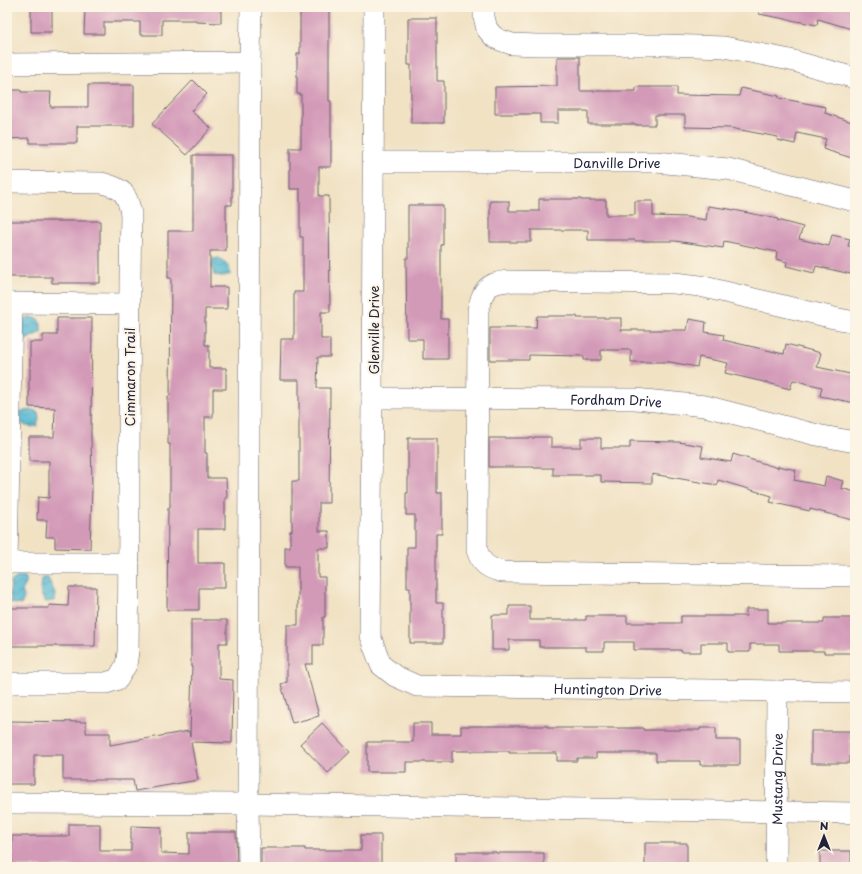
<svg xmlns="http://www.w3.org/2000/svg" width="862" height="874" font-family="'Playpen Sans',sans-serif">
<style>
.water{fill:url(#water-waves);stroke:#3c6e87}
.building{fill:#d39ab8}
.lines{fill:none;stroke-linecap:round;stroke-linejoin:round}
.minor-casing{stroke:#6a656b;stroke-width:22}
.minor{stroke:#fff;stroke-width:21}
.labels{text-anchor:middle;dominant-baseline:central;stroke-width:4;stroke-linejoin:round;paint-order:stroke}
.street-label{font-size:13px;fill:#22223b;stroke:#fcf5e5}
</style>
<defs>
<pattern id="water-waves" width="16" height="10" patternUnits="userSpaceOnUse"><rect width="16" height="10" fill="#55b9d3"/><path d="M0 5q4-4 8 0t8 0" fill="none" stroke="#4696ac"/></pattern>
</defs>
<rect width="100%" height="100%" fill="#fcf5e5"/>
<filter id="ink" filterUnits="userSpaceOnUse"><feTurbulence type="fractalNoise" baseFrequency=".025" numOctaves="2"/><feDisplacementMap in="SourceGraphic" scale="8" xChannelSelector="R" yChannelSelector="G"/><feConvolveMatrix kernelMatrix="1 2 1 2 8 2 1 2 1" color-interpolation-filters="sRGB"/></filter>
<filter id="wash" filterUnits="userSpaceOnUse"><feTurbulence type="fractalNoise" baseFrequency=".012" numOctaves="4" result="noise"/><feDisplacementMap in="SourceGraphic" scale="16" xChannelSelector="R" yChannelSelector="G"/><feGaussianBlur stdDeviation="0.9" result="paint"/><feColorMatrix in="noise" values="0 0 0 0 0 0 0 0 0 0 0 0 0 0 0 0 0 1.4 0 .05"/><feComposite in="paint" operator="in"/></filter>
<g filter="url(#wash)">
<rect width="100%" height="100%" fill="#f1e2c4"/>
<path class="water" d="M 219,258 C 225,262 229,266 231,274 C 224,277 220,276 214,275 L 212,266 L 213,259 Z
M 31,317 L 38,319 L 41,324 L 41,332 L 26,340 L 17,340 L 17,324 Z
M 33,410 L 38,412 L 39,418 L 37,426 C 27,429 23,424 15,418 L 16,412 L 23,411 Z
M 23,576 L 26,578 L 26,584 L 22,591 C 25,597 24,599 21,605 L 11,603 L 10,593 L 11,582 L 16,578 Z
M 43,578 L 48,578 L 55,593 L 55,600 L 52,601 L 46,602 C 40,597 38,584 43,578 Z"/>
<g id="blocks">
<path class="building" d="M 31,7 L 52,7 L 52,32 L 31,32 Z
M 85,7 L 221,7 L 221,23 L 196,22 L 196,20 L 162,20 L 162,35 L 140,35 L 140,22 L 104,22 L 104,34 L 84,34 Z
M 300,7 L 329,7 L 329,101 L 331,101 L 331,167 L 319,167 L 319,196 L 329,196 L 330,312 L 321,312 L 321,339 L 330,339 L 330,357 L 318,357 L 317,388 L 330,388 L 329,503 L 319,503 L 319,531 L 329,531 L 329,548 L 318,548 L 318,577 L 325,577 L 325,617 L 323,617 L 323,645 L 313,645 L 313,664 L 305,664 L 319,716 L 292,723 L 281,684 L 287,682 L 287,625 L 298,625 L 298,567 L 285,567 L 285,547 L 290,547 L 290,531 L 292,531 L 292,481 L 299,481 L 299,380 L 280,380 L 281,339 L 294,339 L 294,292 L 303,292 L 303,237 L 300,237 L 300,189 L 290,189 L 290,148 L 301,148 L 301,94 L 297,94 L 297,54 L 300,54 Z
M 759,7 L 855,7 L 855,30 L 818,19 L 817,25 L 759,14 Z
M 408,18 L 437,18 L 437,81 L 444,81 L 444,123 L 411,123 L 411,65 L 408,65 Z
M 557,57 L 580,57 L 580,91 L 636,91 L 636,87 L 677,87 L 677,95 L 739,96 L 741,88 L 779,96 L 779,98 L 826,107 L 825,113 L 855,123 L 855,159 L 823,149 L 826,139 L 797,133 L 795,144 L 777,140 L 778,137 L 730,128 L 685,127 L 685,115 L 655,115 L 655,125 L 636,125 L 636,124 L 588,124 L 588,111 L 558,111 L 558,123 L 540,123 L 540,114 L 495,114 L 495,87 L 557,86 Z
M 193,80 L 207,94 L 191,111 L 211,128 L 187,155 L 152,124 Z
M 88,85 L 134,85 L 134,126 L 77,126 L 77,143 L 30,143 L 30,138 L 7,139 L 7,90 L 21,90 L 21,92 L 51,92 L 50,107 L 88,107 Z
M 193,155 L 232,155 L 232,205 L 226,205 L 226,251 L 210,251 L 210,287 L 227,287 L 227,309 L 205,309 L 205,345 L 209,345 L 209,368 L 226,368 L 226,389 L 213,389 L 213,417 L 205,417 L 205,453 L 207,453 L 207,478 L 226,478 L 227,498 L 225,498 L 225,529 L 198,529 L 198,563 L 225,563 L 225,588 L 199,588 L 199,610 L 167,610 L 168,508 L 170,508 L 170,444 L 168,444 L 168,396 L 170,396 L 171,278 L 168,278 L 168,231 L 193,231 Z
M 539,199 L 581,199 L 581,200 L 606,200 L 606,215 L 635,215 L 635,201 L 653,201 L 653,216 L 687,217 L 706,220 L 708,206 L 729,209 L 778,219 L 777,220 L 803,227 L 799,239 L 829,246 L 832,235 L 850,239 L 848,246 L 855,247 L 855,275 L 816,266 L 814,273 L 786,266 L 787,262 L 776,259 L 777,252 L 724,241 L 723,248 L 675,241 L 635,241 L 635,240 L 588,240 L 588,230 L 531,230 L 531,242 L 490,242 L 490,201 L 509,201 L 509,211 L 539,211 Z
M 408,205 L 443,205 L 443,245 L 441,245 L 441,319 L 448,319 L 448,359 L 423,359 L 423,339 L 407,339 L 406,258 L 408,258 Z
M 7,221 L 100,221 L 100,283 L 52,283 L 52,277 L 7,277 Z
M 537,316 L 577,316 L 577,318 L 621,318 L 621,330 L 687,330 L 689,319 L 706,322 L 705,332 L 724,335 L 723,340 L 784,354 L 786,344 L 821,353 L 817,367 L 855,375 L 855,403 L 820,396 L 822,387 L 793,380 L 790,389 L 764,382 L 725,373 L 728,363 L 699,357 L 697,367 L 670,362 L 631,362 L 631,350 L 601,350 L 601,360 L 584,360 L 584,356 L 529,355 L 529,360 L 490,360 L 490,328 L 536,328 Z
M 57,318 L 92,318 L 91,437 L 92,488 L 90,549 L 55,548 L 55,537 L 46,537 L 47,520 L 37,520 L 38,497 L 49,498 L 49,461 L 29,461 L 29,437 L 54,437 L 55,408 L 29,407 L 29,380 L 30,380 L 30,342 L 43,342 L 43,335 L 57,335 Z
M 534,437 L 551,437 L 551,447 L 581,447 L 581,438 L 601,438 L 601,448 L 630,448 L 630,441 L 678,442 L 703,446 L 701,457 L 731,462 L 733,454 L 778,468 L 778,466 L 796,470 L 794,480 L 824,486 L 826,476 L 843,481 L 841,488 L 855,492 L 855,511 L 853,520 L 810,509 L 810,511 L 770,502 L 772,496 L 718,480 L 717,485 L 652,474 L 652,483 L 601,482 L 601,475 L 553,475 L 553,468 L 534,468 L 534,467 L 489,467 L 489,438 L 534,438 Z
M 408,438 L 437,438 L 437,493 L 442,493 L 442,534 L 436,534 L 436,603 L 443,603 L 443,643 L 410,643 L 410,588 L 407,588 L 407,547 L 415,547 L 415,515 L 406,515 L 406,493 L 408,493 Z
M 69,587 L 96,587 L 95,646 L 7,646 L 7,608 L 49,608 L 49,605 L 68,606 Z
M 509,606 L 530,606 L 530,620 L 586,620 L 586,616 L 627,616 L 627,623 L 681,623 L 681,616 L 746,616 L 746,609 L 768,609 L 768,623 L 824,623 L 824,618 L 855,618 L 855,653 L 824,653 L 824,651 L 779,651 L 779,644 L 750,644 L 750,652 L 728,652 L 728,643 L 701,643 L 701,652 L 681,652 L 681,650 L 634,650 L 634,642 L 604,642 L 604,651 L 586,651 L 586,647 L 539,647 L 539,640 L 509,640 L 509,650 L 492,650 L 492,615 L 509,615 Z
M 191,620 L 227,620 L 227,643 L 219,643 L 219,679 L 233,680 L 232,743 L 191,742 L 198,780 L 135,791 L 133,780 L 63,780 L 63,755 L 34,755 L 34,784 L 7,784 L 7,721 L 86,722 L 86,733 L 110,733 L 110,745 L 189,731 L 190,737 L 192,667 L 191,667 Z
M 322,723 L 350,752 L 328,773 L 300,744 Z
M 413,723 L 431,723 L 431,734 L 461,734 L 461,726 L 548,726 L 548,728 L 643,728 L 643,730 L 700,730 L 700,728 L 716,728 L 716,740 L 740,740 L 740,765 L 700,765 L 700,761 L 656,761 L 656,753 L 596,753 L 596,758 L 577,758 L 577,761 L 557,761 L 557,753 L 509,753 L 509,751 L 452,751 L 452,762 L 406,762 L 406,772 L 367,772 L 367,742 L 413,742 Z
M 811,731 L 850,731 L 850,763 L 811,763 Z
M 69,824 L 100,824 L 100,851 L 131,851 L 131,826 L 161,827 L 161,853 L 189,854 L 189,832 L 236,832 L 237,867 L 12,867 L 12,836 L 69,836 Z
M 361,835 L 381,835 L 381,867 L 261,867 L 261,848 L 305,848 L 305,850 L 361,850 Z
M 645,843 L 687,843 L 687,867 L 645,867 Z
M 820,851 L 851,851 L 851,867 L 820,867 Z
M 456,852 L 496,852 L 496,853 L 544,853 L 544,867 L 456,867 Z"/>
</g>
</g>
<g filter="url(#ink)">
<use href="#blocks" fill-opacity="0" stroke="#6a656b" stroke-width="1"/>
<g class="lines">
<defs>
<g id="minor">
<path id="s1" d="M 374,7 L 372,398 L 370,636 L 381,665 L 395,676 L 417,686 L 855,692"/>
<path d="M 484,7 L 484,17 L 487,29 L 493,36 L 500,40 L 512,44 L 537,45 L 666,45 L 724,47 L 790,60 L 855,78"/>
<path d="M 7,64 L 250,62 L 251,7"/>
<path id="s2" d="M 374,162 L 656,162 L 728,169 L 855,201"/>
<path d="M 7,182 L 102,183 C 123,189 127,192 131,214 C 128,360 130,506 128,652 L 126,665 L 118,679 L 106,683 L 7,683"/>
<path d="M 7,303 L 129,304"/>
<path d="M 855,322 L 834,318 L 700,286 L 674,283 L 508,281 C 486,283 483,290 478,310 L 477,550 C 481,564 488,568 502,572 L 855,576"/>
<path id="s3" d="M 372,398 L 635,399 L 705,406 L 817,435 L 855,442"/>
<path d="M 7,563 L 12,303"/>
<path d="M 7,563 L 129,563"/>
<path d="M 7,803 L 248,804 L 855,813"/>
<path d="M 249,867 L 248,804 L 250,62"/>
<path id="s4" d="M 776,867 L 777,691"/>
</g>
</defs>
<use href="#minor" class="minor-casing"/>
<use href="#minor" class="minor"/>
</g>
</g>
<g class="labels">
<g class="street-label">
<text stroke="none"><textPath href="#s2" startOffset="243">Danville Drive</textPath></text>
<text transform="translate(373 330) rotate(-90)">Glenville Drive</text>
<text transform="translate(129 377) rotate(-90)">Cimmaron Trail</text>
<text stroke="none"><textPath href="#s3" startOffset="244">Fordham Drive</textPath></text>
<text stroke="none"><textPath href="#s1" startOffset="893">Huntington Drive</textPath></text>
<text stroke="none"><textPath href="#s4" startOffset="88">Mustang Drive</textPath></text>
</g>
</g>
<rect width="862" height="874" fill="none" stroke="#fcf5e5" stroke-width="24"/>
<g transform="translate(824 836)" stroke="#fcf5e5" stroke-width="3" paint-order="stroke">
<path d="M0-3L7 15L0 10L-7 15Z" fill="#22223b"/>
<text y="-6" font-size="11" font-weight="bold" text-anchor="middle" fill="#22223b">N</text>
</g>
</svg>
